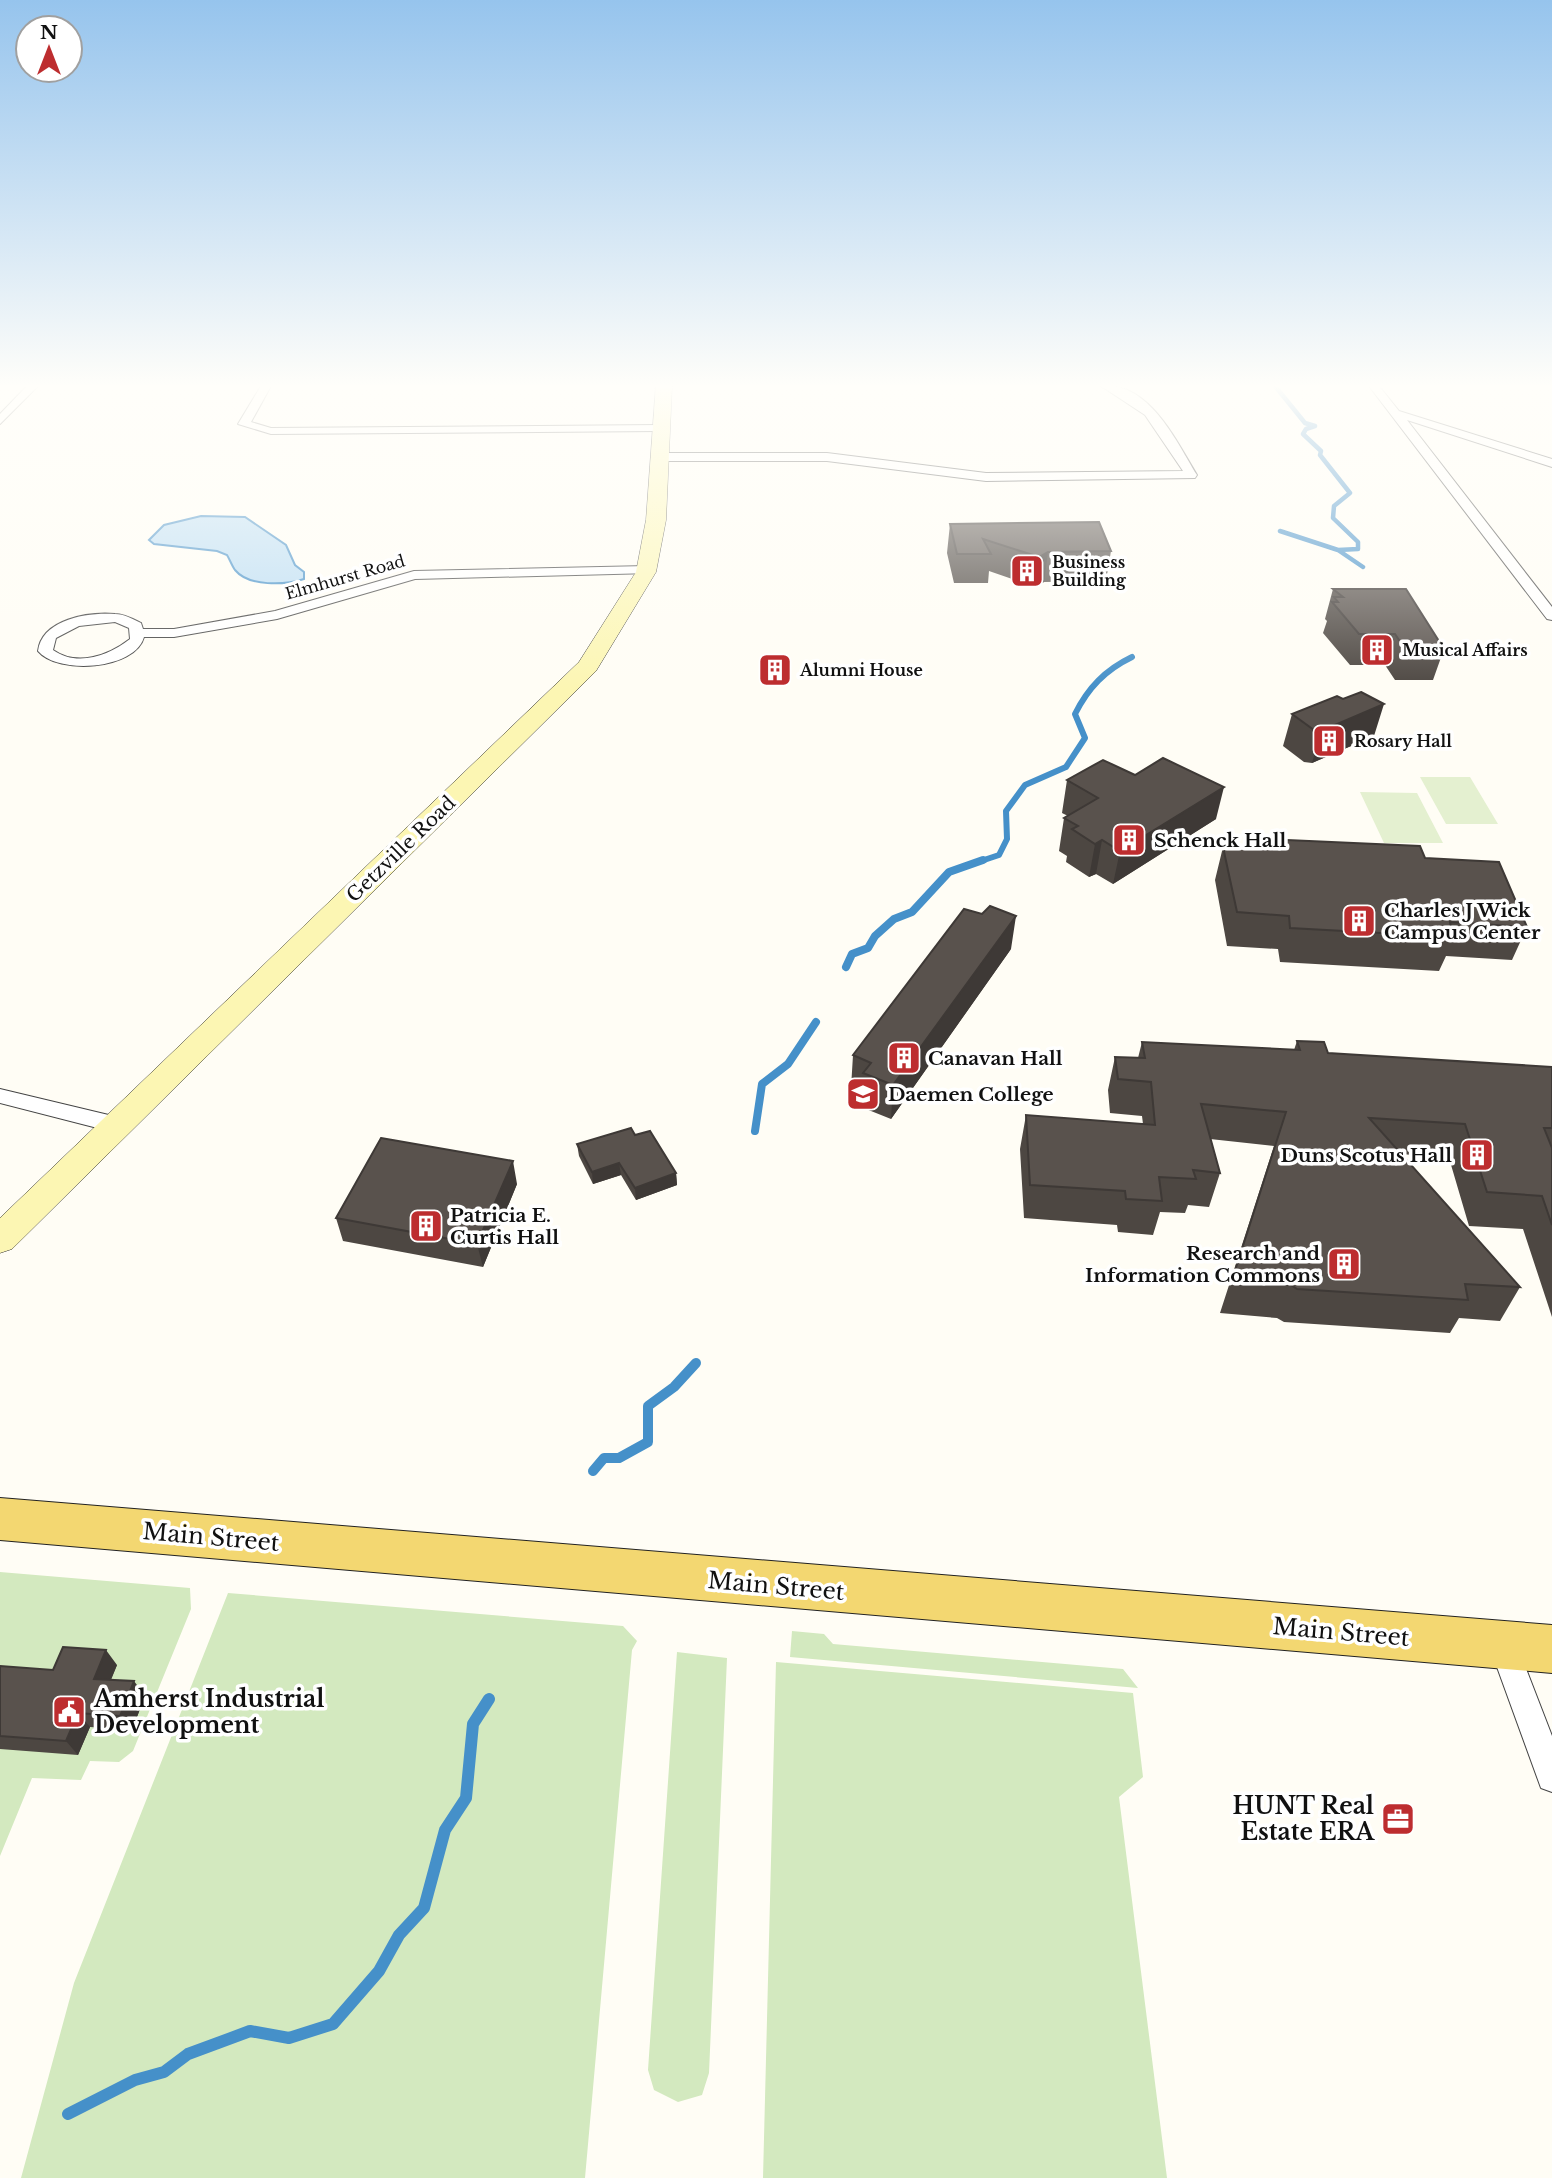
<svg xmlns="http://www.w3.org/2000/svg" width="1552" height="2178" font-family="'Libre Baskerville',serif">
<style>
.green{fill:#d3e9bf}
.pitch{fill:#e4f0d0}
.water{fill:#bbddf4;stroke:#4590c9;stroke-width:2}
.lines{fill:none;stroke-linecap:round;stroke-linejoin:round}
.stream-far4{stroke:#4590c9;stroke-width:4.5}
.stream-far3{stroke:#4590c9;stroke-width:6}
.stream-far2{stroke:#4590c9;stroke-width:8}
.stream-far1{stroke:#4590c9;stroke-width:10}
.stream{stroke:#4590c9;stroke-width:12}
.street-casing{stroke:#444;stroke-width:2}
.secondary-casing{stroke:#333;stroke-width:1}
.primary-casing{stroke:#222;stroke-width:2}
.street{fill:#fff;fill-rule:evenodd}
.secondary{fill:#fcf6b3;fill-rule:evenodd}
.primary{fill:#f3d771;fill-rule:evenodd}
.wall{fill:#4d4742}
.shaded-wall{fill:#3e3936}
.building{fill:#59524d;stroke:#3e3936;stroke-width:2}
.labels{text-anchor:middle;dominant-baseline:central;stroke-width:7;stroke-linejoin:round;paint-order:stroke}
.far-poi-label{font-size:16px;font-weight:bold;fill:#111;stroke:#fff;text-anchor:start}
.far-street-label{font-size:16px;fill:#111;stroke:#fff}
.poi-label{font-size:19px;font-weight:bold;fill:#111;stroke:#fff;text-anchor:start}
.street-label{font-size:19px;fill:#111;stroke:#fff}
.near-street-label{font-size:23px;fill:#111;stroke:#fff}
.near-poi-label{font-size:23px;font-weight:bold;fill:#111;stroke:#fff;text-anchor:start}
</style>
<rect width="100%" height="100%" fill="#fffdf5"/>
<path class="green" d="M 0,1572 L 190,1588 L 191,1609 L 133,1751 L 119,1762 L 90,1761 L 81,1780 L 32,1778 L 0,1856 Z
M 228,1593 L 623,1626 L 637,1641 L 632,1650 L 585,2178 L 21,2178 L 74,1983 Z
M 792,1631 L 824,1634 L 833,1644 L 1123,1669 L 1138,1688 L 790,1657 Z
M 677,1652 L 727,1658 L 709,2073 L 702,2095 L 678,2102 L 654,2090 L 648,2070 Z
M 776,1662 L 1133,1693 L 1143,1777 L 1119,1797 L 1167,2178 L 763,2178 Z"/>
<path class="pitch" d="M 1420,777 L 1470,777 L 1498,824 L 1446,824 Z
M 1360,792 L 1417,793 L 1443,843 L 1384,843 Z"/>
<path class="water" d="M 201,516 L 245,517 L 286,545 L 295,565 L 304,572 L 304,579 C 285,585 249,587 235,570 C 232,566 230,560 227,555 L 217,551 L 154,544 L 149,540 L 164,525 Z"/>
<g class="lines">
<path class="stream-far4" d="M 1275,386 L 1305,423 L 1315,426 L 1306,429 L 1303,434 L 1321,451 L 1320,455 L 1350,493 L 1334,506 L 1333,518 L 1358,542 L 1358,549 L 1338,550 L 1363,567
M 1280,531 L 1338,550"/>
<path class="stream-far3" d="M 978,862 L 999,855 L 1007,839 L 1006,811 L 1025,785 L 1066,767 L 1085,738 L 1075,714 C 1088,688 1105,670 1132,657"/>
<path class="stream-far2" d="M 846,967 L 852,954 L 868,948 L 875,936 L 894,919 L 912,912 L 949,872 L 983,860
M 755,1131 L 762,1084 L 788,1064 L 816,1022"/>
<path class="stream-far1" d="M 593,1471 L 604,1458 L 619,1458 L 648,1442 L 648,1406 L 674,1387 L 696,1363"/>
<path class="stream" d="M 68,2114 L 135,2080 L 164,2072 L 188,2054 L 250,2031 L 289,2038 L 333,2024 L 379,1971 L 399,1935 L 424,1908 L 445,1830 L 466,1798 L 473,1724 L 489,1699"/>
<defs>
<path id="street" d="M 27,386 L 38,386 L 0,424 L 0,414 Z
M 261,386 L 271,386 L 251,422 L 271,428 L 659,425 L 665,428 L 659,431 L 271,434 L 238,424 Z
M 1101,386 C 1149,381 1176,441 1197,475 L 1195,478 L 986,481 L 827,461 L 659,461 L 653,457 L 659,453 L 827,453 L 986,473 L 1183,471 L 1145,415 Z
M 1369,386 L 1379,386 L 1399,411 L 1552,459 L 1552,467 L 1407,420 L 1552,607 L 1552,620 L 1547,619 Z
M 647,566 L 654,570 L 652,573 L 415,579 L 277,619 L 174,637 L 144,637 C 135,670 58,675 38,651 C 42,619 88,612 115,614 C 124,614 133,619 141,623 L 143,629 L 174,629 L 275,611 L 414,571 ZM 115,622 L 129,628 L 130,639 C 108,656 77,667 53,650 L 56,638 L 79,626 Z
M 0,1089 L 117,1117 L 125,1119 L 128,1125 L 125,1131 L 117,1133 L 0,1103 Z
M 1503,1631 L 1513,1635 L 1552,1736 L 1552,1792 L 1541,1788 L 1489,1645 L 1493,1635 Z"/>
<path id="secondary" d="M 656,386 L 672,386 L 666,520 L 656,572 L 596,671 L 12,1249 L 0,1253 L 0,1218 L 579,662 L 636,572 L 646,520 Z"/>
<path id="primary" d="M 0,1498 L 1552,1625 L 1552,1673 L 0,1540 Z"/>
</defs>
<use href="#street" class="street-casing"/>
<use href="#secondary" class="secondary-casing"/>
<use href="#primary" class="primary-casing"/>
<use href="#street" class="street"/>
<use href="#secondary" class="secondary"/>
<use href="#primary" class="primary"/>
</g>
<path class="wall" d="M 950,524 L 1111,551 L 1106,581 L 1044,582 L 1035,587 L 989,571 L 988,583 L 954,583 L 947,553 Z
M 1333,589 L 1444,649 L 1433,680 L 1395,680 L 1385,665 L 1350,665 L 1323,633 L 1327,621 L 1325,619 Z
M 1292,714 L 1374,736 L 1312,763 L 1304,762 L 1283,746 Z
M 1067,780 L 1216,819 L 1113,884 L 1096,874 L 1089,877 L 1066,862 L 1067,856 L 1059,851 L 1064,818 L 1068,816 L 1062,813 Z
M 1266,839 L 1425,858 L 1527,927 L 1512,960 L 1446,956 L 1439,971 L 1280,962 L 1278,949 L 1227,946 L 1215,880 L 1223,847 L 1264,848 Z
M 1011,949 L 891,1119 L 861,1107 L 862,1093 L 851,1088 L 853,1055 Z
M 1297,1041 L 1328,1053 L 1552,1067 L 1552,1317 L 1523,1229 L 1469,1226 L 1449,1158 L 1401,1154 L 1520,1287 L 1500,1321 L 1459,1318 L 1450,1333 L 1284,1322 L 1277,1318 L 1220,1313 L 1274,1146 L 1210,1139 L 1220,1173 L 1209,1207 L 1188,1205 L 1185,1213 L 1160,1212 L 1153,1235 L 1118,1232 L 1117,1225 L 1024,1218 L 1020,1149 L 1026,1115 L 1143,1124 L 1142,1116 L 1110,1113 L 1108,1090 L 1115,1057 L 1138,1058 L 1142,1042 L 1294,1050 Z
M 635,1135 L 676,1173 L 677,1185 L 636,1200 L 621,1175 L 593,1184 L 579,1156 L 577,1144 Z
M 517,1184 L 483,1267 L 343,1241 L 336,1218 Z
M 117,1665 L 111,1680 L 145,1696 L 132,1730 L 90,1727 L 78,1755 L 0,1749 L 0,1666 L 53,1670 Z"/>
<path class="shaded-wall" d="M 1048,552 L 1044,582 L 1035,587 L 1039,557 Z
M 1384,704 L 1374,736 L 1312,763 L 1321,731 Z
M 1224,787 L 1216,819 L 1113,884 L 1120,851 Z
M 1102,840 L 1096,874 L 1089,877 L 1095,844 Z
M 1016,916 L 1011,949 L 891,1119 L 893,1085 Z
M 513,1161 L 517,1184 L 483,1267 L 477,1244 Z
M 619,1163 L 621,1175 L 593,1184 L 592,1172 Z
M 676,1173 L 677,1185 L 636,1200 L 635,1188 Z
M 106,1650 L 117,1665 L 105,1693 L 94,1679 Z
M 134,1681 L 145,1696 L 132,1730 L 120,1716 Z
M 78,1713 L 90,1727 L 78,1755 L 66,1741 Z"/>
<path class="building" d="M 1099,522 L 1111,551 L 1048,552 L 1039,557 L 983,539 L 991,554 L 957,554 L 950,524 Z
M 1333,589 L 1406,589 L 1444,649 L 1405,649 L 1395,634 L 1359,634 L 1332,602 L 1338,602 L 1334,597 L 1343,597 Z
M 1361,692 L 1384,704 L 1321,731 L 1314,730 L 1292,714 L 1337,696 L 1343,699 Z
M 1163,758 L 1224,787 L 1120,851 L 1102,840 L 1095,844 L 1072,829 L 1078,826 L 1064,818 L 1098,798 L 1067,780 L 1103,760 L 1135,775 Z
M 1266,839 L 1420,846 L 1425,858 L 1499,862 L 1527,927 L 1450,922 L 1453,937 L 1290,928 L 1289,916 L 1237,912 L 1223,847 L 1270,848 Z
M 990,906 L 1016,916 L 893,1085 L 863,1073 L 871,1063 L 853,1055 L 964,909 L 982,914 Z
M 1297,1041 L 1324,1042 L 1328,1053 L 1552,1067 L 1552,1128 L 1544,1128 L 1552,1148 L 1552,1225 L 1542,1196 L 1487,1192 L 1465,1124 L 1369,1118 L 1520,1287 L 1465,1284 L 1468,1300 L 1297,1289 L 1291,1285 L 1232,1280 L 1286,1112 L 1201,1104 L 1220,1173 L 1193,1170 L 1196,1179 L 1159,1177 L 1162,1201 L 1126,1199 L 1125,1191 L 1030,1185 L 1026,1115 L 1155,1125 L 1151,1082 L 1118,1079 L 1115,1057 L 1145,1058 L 1142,1042 L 1300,1050 Z
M 631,1128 L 635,1135 L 650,1131 L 676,1173 L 635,1188 L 619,1163 L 592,1172 L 577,1144 Z
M 381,1138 L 513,1161 L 477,1244 L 336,1218 Z
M 63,1647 L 106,1650 L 94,1679 L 134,1681 L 120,1716 L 78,1713 L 66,1741 L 0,1736 L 0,1666 L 53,1670 Z"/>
<linearGradient id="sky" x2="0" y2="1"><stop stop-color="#96c4ed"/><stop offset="0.56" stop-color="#fffefa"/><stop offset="1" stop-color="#fffefa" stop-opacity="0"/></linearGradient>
<rect width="1552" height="690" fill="url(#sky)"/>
<defs>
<symbol id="building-square" viewBox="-11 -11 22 22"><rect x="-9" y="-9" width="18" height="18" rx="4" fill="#bd2d2f" stroke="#fff"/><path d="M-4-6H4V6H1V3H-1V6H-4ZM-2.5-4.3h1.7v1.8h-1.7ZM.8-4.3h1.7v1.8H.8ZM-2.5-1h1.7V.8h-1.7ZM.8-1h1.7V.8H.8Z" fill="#fff"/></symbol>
<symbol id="university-square" viewBox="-11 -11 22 22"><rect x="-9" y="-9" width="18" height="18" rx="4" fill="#bd2d2f" stroke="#fff"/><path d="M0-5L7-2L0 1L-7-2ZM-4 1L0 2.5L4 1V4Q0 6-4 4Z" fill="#fff"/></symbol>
<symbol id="civic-square" viewBox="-11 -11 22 22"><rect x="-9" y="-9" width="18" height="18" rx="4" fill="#bd2d2f" stroke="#fff"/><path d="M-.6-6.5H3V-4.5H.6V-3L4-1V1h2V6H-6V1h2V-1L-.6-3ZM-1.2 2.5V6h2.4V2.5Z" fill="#fff"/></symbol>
<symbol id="office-square" viewBox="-11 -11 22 22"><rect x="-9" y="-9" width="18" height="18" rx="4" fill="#bd2d2f" stroke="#fff"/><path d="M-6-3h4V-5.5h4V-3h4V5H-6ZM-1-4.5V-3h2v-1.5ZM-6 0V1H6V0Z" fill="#fff"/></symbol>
</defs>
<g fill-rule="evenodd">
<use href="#building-square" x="1008" y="552" width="38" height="38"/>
<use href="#building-square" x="1358" y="631" width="38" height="38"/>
<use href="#building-square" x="756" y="651" width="38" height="38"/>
<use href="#building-square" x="1310" y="722" width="38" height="38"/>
<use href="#building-square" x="1110" y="821" width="38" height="38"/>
<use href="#building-square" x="1340" y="902" width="38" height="38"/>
<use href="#building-square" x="885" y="1039" width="38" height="38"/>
<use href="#university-square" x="844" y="1075" width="38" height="38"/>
<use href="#building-square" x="1458" y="1136" width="38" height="38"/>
<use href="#building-square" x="407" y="1207" width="38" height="38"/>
<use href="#building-square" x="1325" y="1245" width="38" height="38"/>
<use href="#civic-square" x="50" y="1693" width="38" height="38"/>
<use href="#office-square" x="1379" y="1800" width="38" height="38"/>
</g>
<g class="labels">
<g class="far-poi-label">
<text x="1052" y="562">Business<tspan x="1052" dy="18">Building</tspan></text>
<text x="1402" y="650">Musical Affairs</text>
<text x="800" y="670">Alumni House</text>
<text x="1354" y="741">Rosary Hall</text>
</g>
<g class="far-street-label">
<text transform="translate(345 577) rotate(-16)">Elmhurst Road</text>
</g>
<g class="poi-label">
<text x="1154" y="840">Schenck Hall</text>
<text x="1384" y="910">Charles J Wick<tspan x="1384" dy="22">Campus Center</tspan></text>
<text x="928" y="1058">Canavan Hall</text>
<text x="888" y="1094">Daemen College</text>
<text x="1452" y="1155" text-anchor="end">Duns Scotus Hall</text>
<text x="450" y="1215">Patricia E.<tspan x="450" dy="22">Curtis Hall</tspan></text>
<text x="1320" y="1253" text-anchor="end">Research and<tspan x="1320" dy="22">Information Commons</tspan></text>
</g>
<g class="street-label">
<text transform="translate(401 849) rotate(-44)">Getzville Road</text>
</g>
<g class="near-street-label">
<text transform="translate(211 1537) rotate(5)">Main Street</text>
<text transform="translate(776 1586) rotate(5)">Main Street</text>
<text transform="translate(1341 1632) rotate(5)">Main Street</text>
</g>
<g class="near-poi-label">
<text x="94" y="1699">Amherst Industrial<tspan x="94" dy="26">Development</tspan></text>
<text x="1374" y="1806" text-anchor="end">HUNT Real<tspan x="1374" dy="26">Estate ERA</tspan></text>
</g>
</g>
<g transform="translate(49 49)"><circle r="33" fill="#ffffff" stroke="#a0a0a0" stroke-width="2"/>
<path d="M0-5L12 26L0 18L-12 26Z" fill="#bd2d2f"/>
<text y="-10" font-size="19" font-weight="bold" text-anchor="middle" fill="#111111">N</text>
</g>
</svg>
